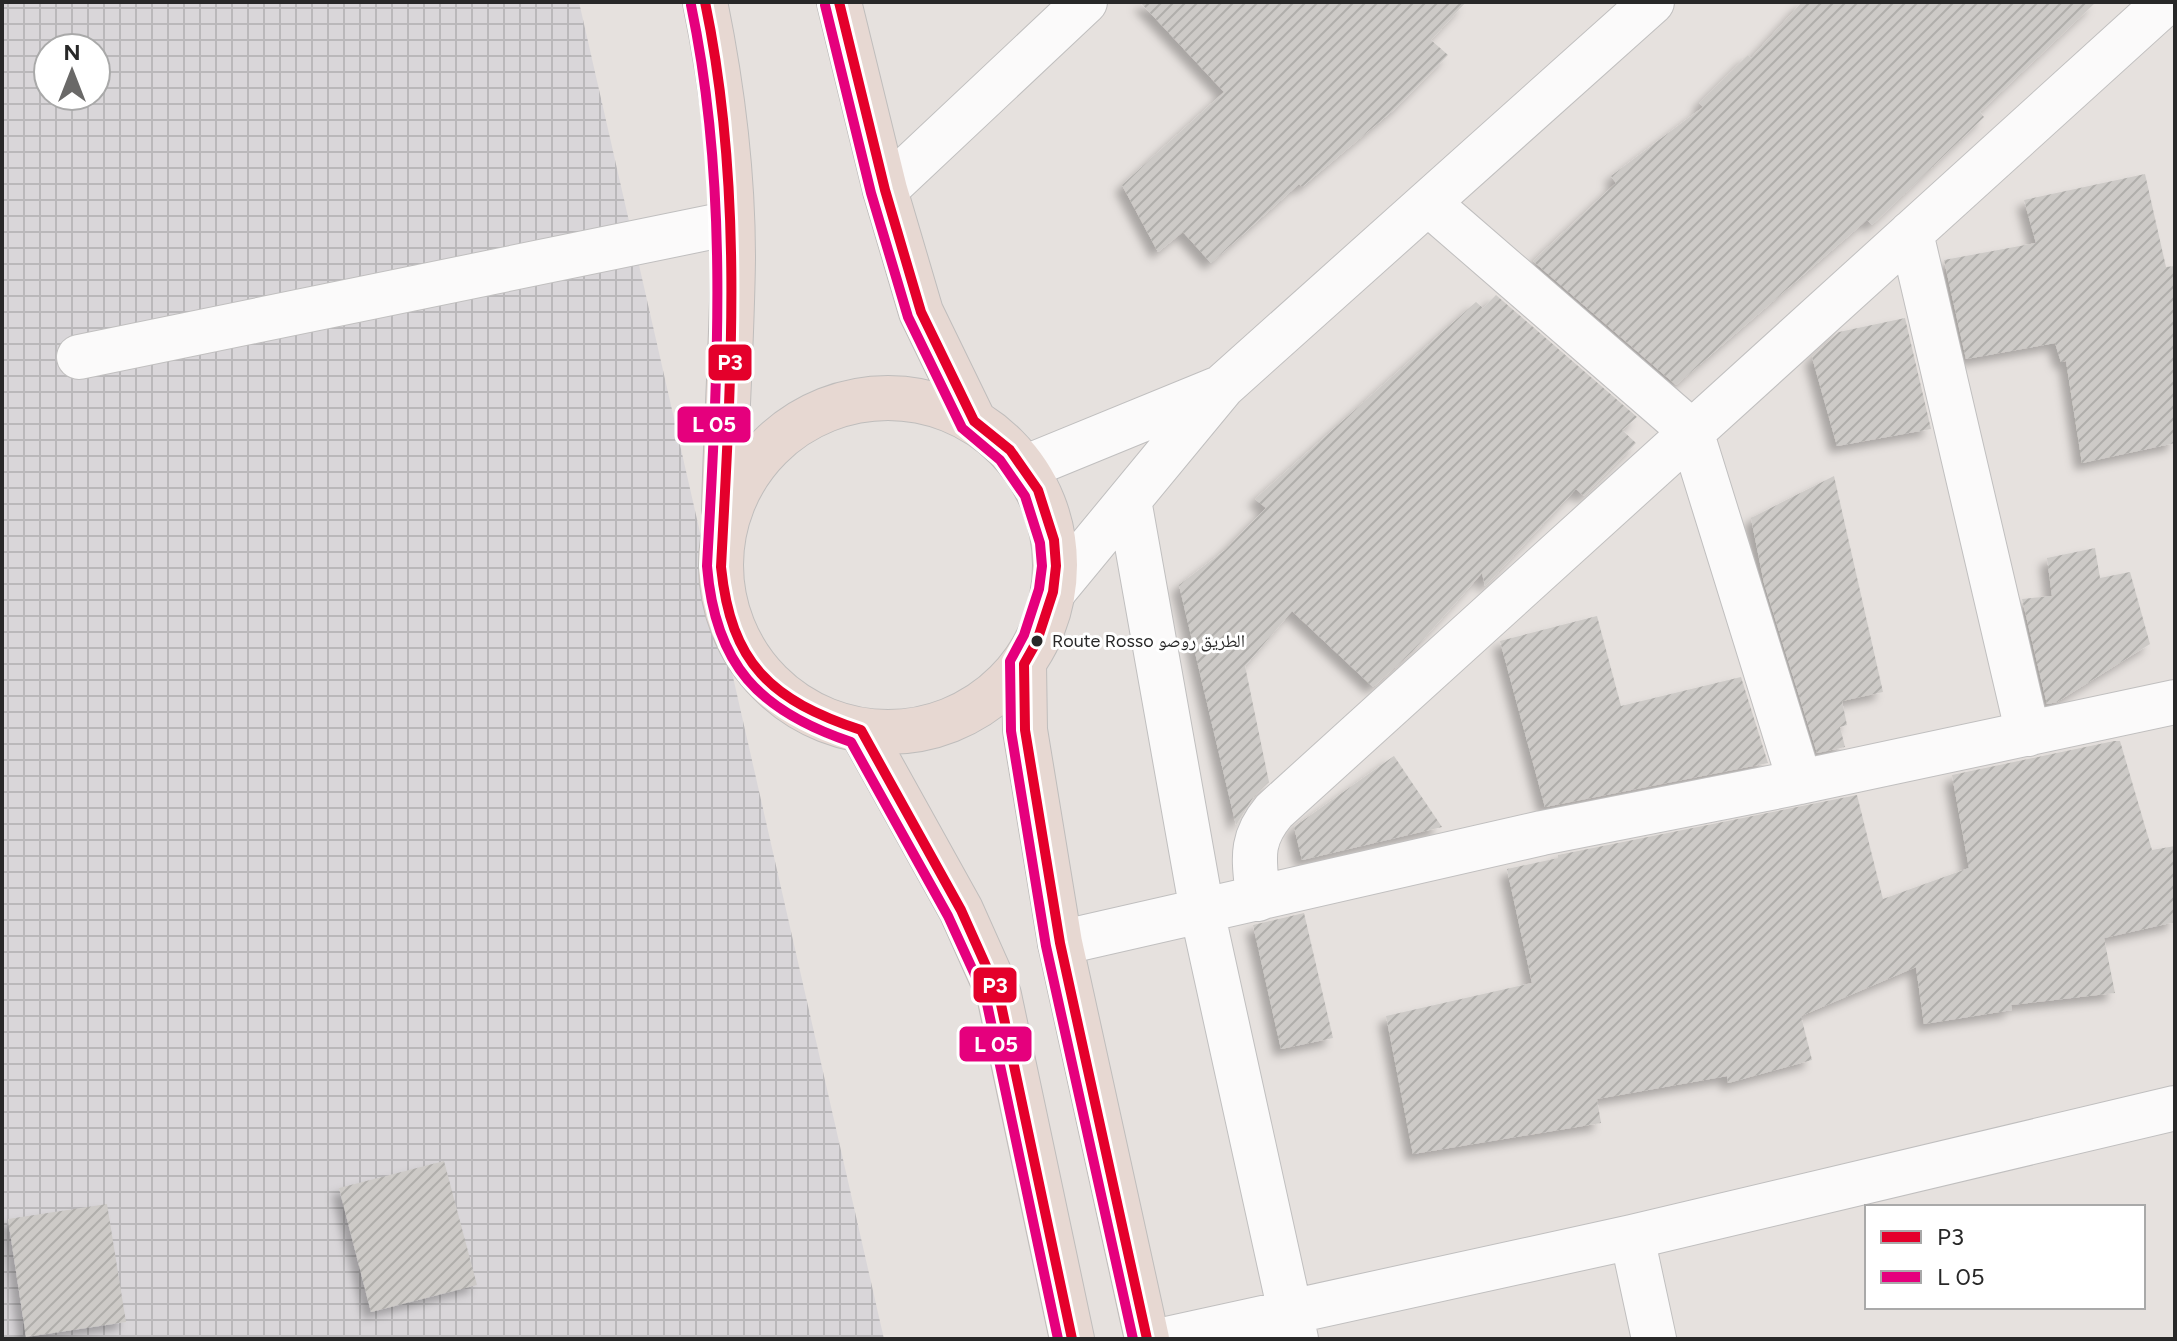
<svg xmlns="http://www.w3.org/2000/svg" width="2177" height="1341" font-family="Figtree,'Noto Naskh Arabic',sans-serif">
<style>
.industrial{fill:url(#industrial-grid);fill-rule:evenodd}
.building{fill:url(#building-hatch);filter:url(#shadow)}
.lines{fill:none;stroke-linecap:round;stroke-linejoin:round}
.minor-casing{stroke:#c0bfbf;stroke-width:46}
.highway-casing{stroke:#bfbdbc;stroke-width:46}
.minor{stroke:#fbfafa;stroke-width:44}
.highway{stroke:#e7d8d2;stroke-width:44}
.bus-1-casing{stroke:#fff;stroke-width:16}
.bus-2-casing{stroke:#fff;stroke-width:16}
.bus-1{stroke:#e4002b;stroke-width:10}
.bus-2{stroke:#e5007d;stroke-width:10}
.bus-dot{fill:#282828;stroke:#fff;stroke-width:3}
.labels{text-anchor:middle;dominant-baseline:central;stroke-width:6;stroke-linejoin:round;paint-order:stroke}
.bus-label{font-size:18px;fill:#282828;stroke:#fff;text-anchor:start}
.line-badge{stroke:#fff;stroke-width:3}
.badge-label{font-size:22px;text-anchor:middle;font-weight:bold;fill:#fff}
</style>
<defs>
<pattern id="industrial-grid" width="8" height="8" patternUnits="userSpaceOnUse" patternTransform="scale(2)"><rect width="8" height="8" fill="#d9d6d9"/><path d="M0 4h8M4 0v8" fill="none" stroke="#bab8ba"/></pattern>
<pattern id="building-hatch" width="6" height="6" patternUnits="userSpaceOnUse" patternTransform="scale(2)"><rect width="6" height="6" fill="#cdcac7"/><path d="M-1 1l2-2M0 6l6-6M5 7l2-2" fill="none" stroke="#b0aeab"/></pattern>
<filter id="shadow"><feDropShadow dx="-7" dy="7" stdDeviation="4" flood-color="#0004"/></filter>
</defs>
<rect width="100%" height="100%" fill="#e6e1de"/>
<path class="industrial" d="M 2,2 L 579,2 L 884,1339 L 2,1339 ZM 48,48 L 96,48 L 96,96 L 48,96 Z"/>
<path class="building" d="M 1140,2 L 1466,2 L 1431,40 L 1448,55 L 1396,108 L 1302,187 L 1299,184 L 1211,263 L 1183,232 L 1158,252 L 1122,185 L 1224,92 Z
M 1802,2 L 2096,2 L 1980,112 L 1984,117 L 1872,225 L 1867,220 L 1676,385 L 1533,261 L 1616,183 L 1611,176 L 1703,107 L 1699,103 L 1748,55 L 1751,58 Z
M 2145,174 L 2166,267 L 2175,266 L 2175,443 L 2082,463 L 2066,361 L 2061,362 L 2055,343 L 1966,359 L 1944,260 L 2036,243 L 2024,200 Z
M 1496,295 L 1637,417 L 1622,430 L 1636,443 L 1584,496 L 1576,489 L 1485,586 L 1482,573 L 1412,652 L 1373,687 L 1292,611 L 1245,666 L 1269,782 L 1254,796 L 1236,825 L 1179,585 L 1225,550 L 1266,508 L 1255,499 L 1476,302 L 1483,308 Z
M 1905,318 L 1931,429 L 1837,446 L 1812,357 L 1839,332 Z
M 1834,476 L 1883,692 L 1842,701 L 1847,725 L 1840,727 L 1845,747 L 1817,753 L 1764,583 L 1751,518 Z
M 2095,548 L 2100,578 L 2130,572 L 2150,644 L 2057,702 L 2047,704 L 2022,599 L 2052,596 L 2047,558 Z
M 1597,616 L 1621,706 L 1741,677 L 1768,763 L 1545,807 L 1500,641 Z
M 2114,741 L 2120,741 L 2152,850 L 2175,846 L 2175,922 L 2104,938 L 2115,993 L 2011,1005 L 2012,1010 L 1924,1024 L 1916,967 L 1801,1016 L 1812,1060 L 1728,1083 L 1727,1076 L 1597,1099 L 1601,1123 L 1413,1154 L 1386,1016 L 1532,983 L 1507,869 L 1558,858 L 1558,855 L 1857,795 L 1883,899 L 1969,868 L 1952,775 Z
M 1394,756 L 1442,827 L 1302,860 L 1294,827 Z
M 1304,913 L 1333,1038 L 1281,1049 L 1253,925 Z
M 444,1161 L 477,1285 L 371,1312 L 339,1188 Z
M 107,1204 L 126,1322 L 26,1337 L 8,1219 Z"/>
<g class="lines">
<defs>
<path id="minor" d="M 885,190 L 1085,2
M 1428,203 L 1691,431 L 1800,782
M 1911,233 L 2028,734
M 79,357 L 731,223
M 1024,468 L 1217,389
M 1129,500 L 1202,911 L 1296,1339
M 1053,592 L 1223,386 L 1652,2
M 1258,899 C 1255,861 1248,842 1274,811 L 2166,2
M 1060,943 L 1542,833 L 1800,782 L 2175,702
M 1632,1237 L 1654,1339
M 1167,1339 L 1632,1237 L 2175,1108"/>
<path id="highway" d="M 705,2 C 722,85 733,173 733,258 C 732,342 726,426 724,509
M 839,2 L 885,190 L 921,312 L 974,421
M721 565a167 167 0 1 1 334 0a167 167 0 1 1-334 0Z
M 1024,664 L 1025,730 L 1060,943 L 1147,1339
M 861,730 L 961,910 L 999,995 L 1072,1339"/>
</defs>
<use href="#minor" class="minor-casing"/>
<use href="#highway" class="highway-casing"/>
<use href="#minor" class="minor"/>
<use href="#highway" class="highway"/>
<defs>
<path id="bus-1" d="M 705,2 C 744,188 731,378 721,567 C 731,664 771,700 861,730 L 961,910 L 999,995 L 1072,1339
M 839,2 L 885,190 L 921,312 L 974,421 L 1010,450 L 1038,490 L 1054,540 L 1056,566 L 1053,592 L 1037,641 L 1024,664 L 1025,730 L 1060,943 L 1147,1339"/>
<path id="bus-2" d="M 691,5 C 730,190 717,379 707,566 C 715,665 759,711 851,742 L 948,916 L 986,999 L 1058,1339
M 825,5 L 871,193 L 908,317 L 962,428 L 1000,460 L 1025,496 L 1040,543 L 1042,566 L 1039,589 L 1024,635 L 1010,661 L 1011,731 L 1046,946 L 1133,1339"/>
</defs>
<use href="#bus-1" class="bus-1-casing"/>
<use href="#bus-2" class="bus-2-casing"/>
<use href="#bus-1" class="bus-1"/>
<use href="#bus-2" class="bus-2"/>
</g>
<circle class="bus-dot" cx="1037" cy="641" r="7"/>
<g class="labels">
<g class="bus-label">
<text x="1052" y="641">Route Rosso الطريق روصو</text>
</g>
</g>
<g class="line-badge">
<rect x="707" y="343" width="46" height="39" rx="8" fill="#e4002b"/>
<rect x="676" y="405" width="76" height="39" rx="8" fill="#e5007d"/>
<rect x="972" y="966" width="46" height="38" rx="8" fill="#e4002b"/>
<rect x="958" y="1025" width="75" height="38" rx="8" fill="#e5007d"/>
</g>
<g class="badge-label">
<text x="730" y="370">P3</text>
<text x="714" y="432">L 05</text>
<text x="995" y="993">P3</text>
<text x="996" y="1052">L 05</text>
</g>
<rect width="2177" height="1341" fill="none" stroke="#282828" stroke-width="8"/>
<rect x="1865" y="1205" width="280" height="104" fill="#ffffff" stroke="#a9a9a9" stroke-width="2"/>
<rect x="1881" y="1231" width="40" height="12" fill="#e4002b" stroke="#a9a9a9" stroke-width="2"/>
<text x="1937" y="1245" font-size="24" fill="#282828">P3</text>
<rect x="1881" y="1271" width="40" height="12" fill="#e5007d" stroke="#a9a9a9" stroke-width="2"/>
<text x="1937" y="1285" font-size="24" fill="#282828">L 05</text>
<g transform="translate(72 72)"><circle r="38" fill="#ffffff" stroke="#a9a9a9" stroke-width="2"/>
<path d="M0-6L14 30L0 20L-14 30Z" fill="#6a6968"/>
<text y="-12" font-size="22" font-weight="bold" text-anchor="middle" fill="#282828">N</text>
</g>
</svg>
